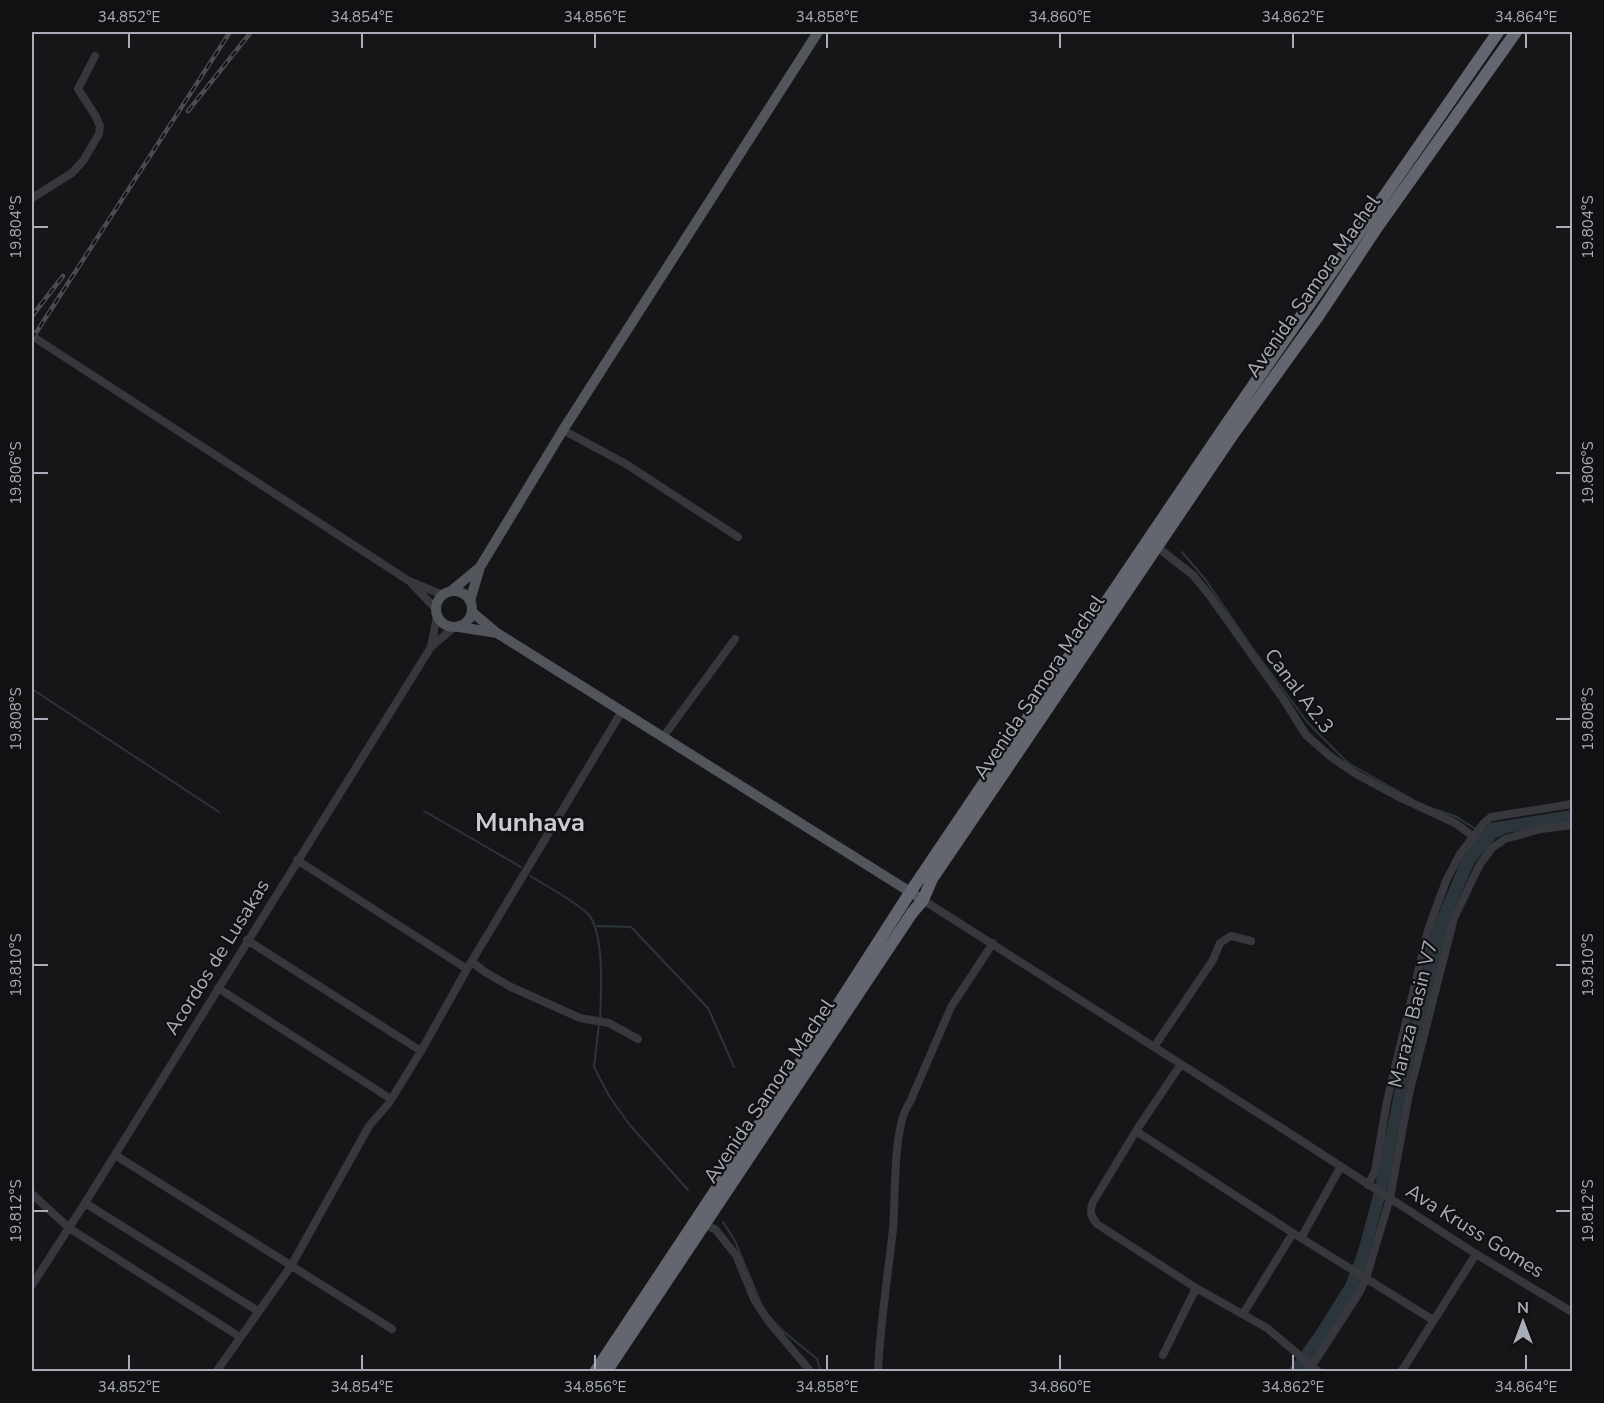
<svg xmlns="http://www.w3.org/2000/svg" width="1604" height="1403" font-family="'Nunito Sans',sans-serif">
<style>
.water{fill:#2c353c}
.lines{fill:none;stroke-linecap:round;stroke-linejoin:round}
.stream{stroke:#2c353c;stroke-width:2}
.minor{stroke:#37383d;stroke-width:8}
.major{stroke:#53555c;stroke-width:10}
.highway{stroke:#63666e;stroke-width:12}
.rail-casing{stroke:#4a4c52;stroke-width:4.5}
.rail{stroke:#111113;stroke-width:2;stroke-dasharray:7;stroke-linecap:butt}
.ticks{fill:none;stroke:#a8adb8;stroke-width:2}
.labels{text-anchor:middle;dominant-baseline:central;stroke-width:4.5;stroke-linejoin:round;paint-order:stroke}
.street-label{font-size:20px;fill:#a8adb8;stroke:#111113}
.district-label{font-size:26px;font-weight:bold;fill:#c9ccd4;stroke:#111113}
.neatline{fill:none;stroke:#a8adb8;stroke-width:2}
.ticks-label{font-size:15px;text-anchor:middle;fill:#a8adb8}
</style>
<rect width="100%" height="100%" fill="#161618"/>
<path class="water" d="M 1572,810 L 1572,822 L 1507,833 L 1496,838 L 1475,862 L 1451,916 L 1405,1094 L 1388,1186 L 1365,1269 L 1356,1291 L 1307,1369 L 1305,1371 L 1287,1372 L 1316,1331 L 1346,1283 L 1358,1251 L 1373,1195 L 1394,1094 L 1433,927 L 1462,858 L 1481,830 L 1483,831 L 1490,823 Z"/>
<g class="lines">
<path class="stream" d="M 1182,552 L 1205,579 L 1253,649 L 1308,723 L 1348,763 L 1412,799
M 32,689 L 219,812
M 1428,807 L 1457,817 L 1477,830
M 424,811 L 521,867
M 530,876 C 544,884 577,903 588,914 C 605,933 601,993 600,1019
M 597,926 L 631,927 L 708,1008 L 734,1067
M 599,1024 L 594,1067 L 609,1096 L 629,1124 L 688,1190
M 723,1222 L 735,1241 L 762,1306
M 769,1316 L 783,1331 L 817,1359 L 821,1372"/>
<path class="minor" d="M 32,198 L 72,173 L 83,161 L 99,134 L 100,126 L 95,115 L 78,89 L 95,56
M 32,336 L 409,581 L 443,595
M 563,430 L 626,464 L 738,537
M 1157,547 L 1193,575 L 1210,596 L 1284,700 L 1306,735 L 1331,757 L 1356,774 L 1397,796 L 1455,823 L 1474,837
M 412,584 L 435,608
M 431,647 L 437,616
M 663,737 L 735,639
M 297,860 L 467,969
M 923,900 L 1280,1127 L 1476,1254 L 1572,1312
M 247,940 L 421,1051
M 472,962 L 485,972 L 511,987 L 580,1018 L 609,1023 L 638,1039
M 218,988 L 391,1099
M 1154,1047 L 1213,960 L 1220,943 L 1231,936 L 1251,941
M 1181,1064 L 1136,1131 L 1093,1202 C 1089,1212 1091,1216 1097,1224 L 1196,1288 L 1267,1328 L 1319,1372
M 1136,1131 L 1293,1233 L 1433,1320
M 115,1155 L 392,1329
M 1368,1185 L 1375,1171 L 1387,1101 L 1428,930 L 1446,881 L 1460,854 L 1484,823 L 1491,817 L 1572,804
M 32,1194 L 69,1228 L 240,1337
M 85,1203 L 258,1311
M 704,1225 L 715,1229 L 736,1255 L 754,1299 L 769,1322 L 811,1372
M 1301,1238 L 1340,1168
M 32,1285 L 85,1203 L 431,647 L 453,628
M 1243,1314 L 1293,1233
M 1163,1355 L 1196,1288
M 216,1372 L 291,1266 L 369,1126 L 389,1103 L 421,1051 L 467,969 L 622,711
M 878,1372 C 880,1324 888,1276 893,1229 C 896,1197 892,1127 910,1102 L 951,1007 L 993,943
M 1308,1372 L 1359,1293 L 1366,1278 L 1390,1198 L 1409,1094 L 1454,918 L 1480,864 L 1492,848 L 1505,839 L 1541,829 L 1572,825
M 1401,1372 L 1476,1254"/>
<path class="major" d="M436 609a18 18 0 1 1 36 0a18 18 0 1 1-36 0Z
M 451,591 L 480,567
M 470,601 L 480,567 L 563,430 L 818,32
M 472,612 L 497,633 L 923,900
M 459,627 L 497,633"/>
<path class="highway" d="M 595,1372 L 814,1042 L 911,891 L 1225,426 L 1498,32
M 606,1372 L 912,913 L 923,900 L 932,879 L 1234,433 L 1319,315 L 1378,226 L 1516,32"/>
<defs>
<path id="rail" d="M 188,111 L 251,32
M 32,316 L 63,276
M 32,339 L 230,32"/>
</defs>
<use href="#rail" class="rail-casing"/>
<use href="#rail" class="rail"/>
</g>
<path class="ticks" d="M 129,33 L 129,48M 362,33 L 362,48M 595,33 L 595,48M 827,33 L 827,48M 1060,33 L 1060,48M 1293,33 L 1293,48M 1526,33 L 1526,48M 33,227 L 48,227M 1556,227 L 1571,227M 33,473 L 48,473M 1556,473 L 1571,473M 33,719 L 48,719M 1556,719 L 1571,719M 33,965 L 48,965M 1556,965 L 1571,965M 33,1211 L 48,1211M 1556,1211 L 1571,1211M 129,1355 L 129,1370M 362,1355 L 362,1370M 595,1355 L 595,1370M 827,1355 L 827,1370M 1060,1355 L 1060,1370M 1293,1355 L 1293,1370M 1526,1355 L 1526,1370"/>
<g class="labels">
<g class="street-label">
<text transform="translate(1313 286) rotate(-55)">Avenida Samora Machel</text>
<text transform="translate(1039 687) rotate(-56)">Avenida Samora Machel</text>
<text transform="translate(1299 691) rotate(53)">Canal A2.3</text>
<text transform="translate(217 957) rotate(-58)">Acordos de Lusakas</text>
<text transform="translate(1413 1014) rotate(-76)">Maraza Basin V7</text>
<text transform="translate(769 1091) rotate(-56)">Avenida Samora Machel</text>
<text transform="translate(1475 1231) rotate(32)">Ava Kruss Gomes</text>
</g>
<g class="district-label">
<text x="530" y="822">Munhava</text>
</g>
</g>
<rect width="1604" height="1403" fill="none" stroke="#111113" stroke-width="66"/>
<g transform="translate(1523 1322)" stroke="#111113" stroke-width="4.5" paint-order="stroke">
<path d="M0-4.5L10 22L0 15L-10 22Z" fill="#a8adb8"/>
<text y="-9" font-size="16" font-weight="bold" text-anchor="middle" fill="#a8adb8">N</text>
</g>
<rect x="33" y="33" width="1538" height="1337" class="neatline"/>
<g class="ticks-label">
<text x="129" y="22">34.852°E</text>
<text x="362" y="22">34.854°E</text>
<text x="595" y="22">34.856°E</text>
<text x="827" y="22">34.858°E</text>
<text x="1060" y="22">34.860°E</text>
<text x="1293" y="22">34.862°E</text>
<text x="1526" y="22">34.864°E</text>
<text transform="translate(16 227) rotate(-90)" y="5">19.804°S</text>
<text transform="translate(1588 227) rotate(-90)" y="5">19.804°S</text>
<text transform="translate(16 473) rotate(-90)" y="5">19.806°S</text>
<text transform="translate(1588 473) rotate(-90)" y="5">19.806°S</text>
<text transform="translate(16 719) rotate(-90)" y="5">19.808°S</text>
<text transform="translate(1588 719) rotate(-90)" y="5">19.808°S</text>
<text transform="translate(16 965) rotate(-90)" y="5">19.810°S</text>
<text transform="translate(1588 965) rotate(-90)" y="5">19.810°S</text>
<text transform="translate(16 1211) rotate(-90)" y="5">19.812°S</text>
<text transform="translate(1588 1211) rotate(-90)" y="5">19.812°S</text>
<text x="129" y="1392">34.852°E</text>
<text x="362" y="1392">34.854°E</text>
<text x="595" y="1392">34.856°E</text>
<text x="827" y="1392">34.858°E</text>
<text x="1060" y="1392">34.860°E</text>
<text x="1293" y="1392">34.862°E</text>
<text x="1526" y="1392">34.864°E</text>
</g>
</svg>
